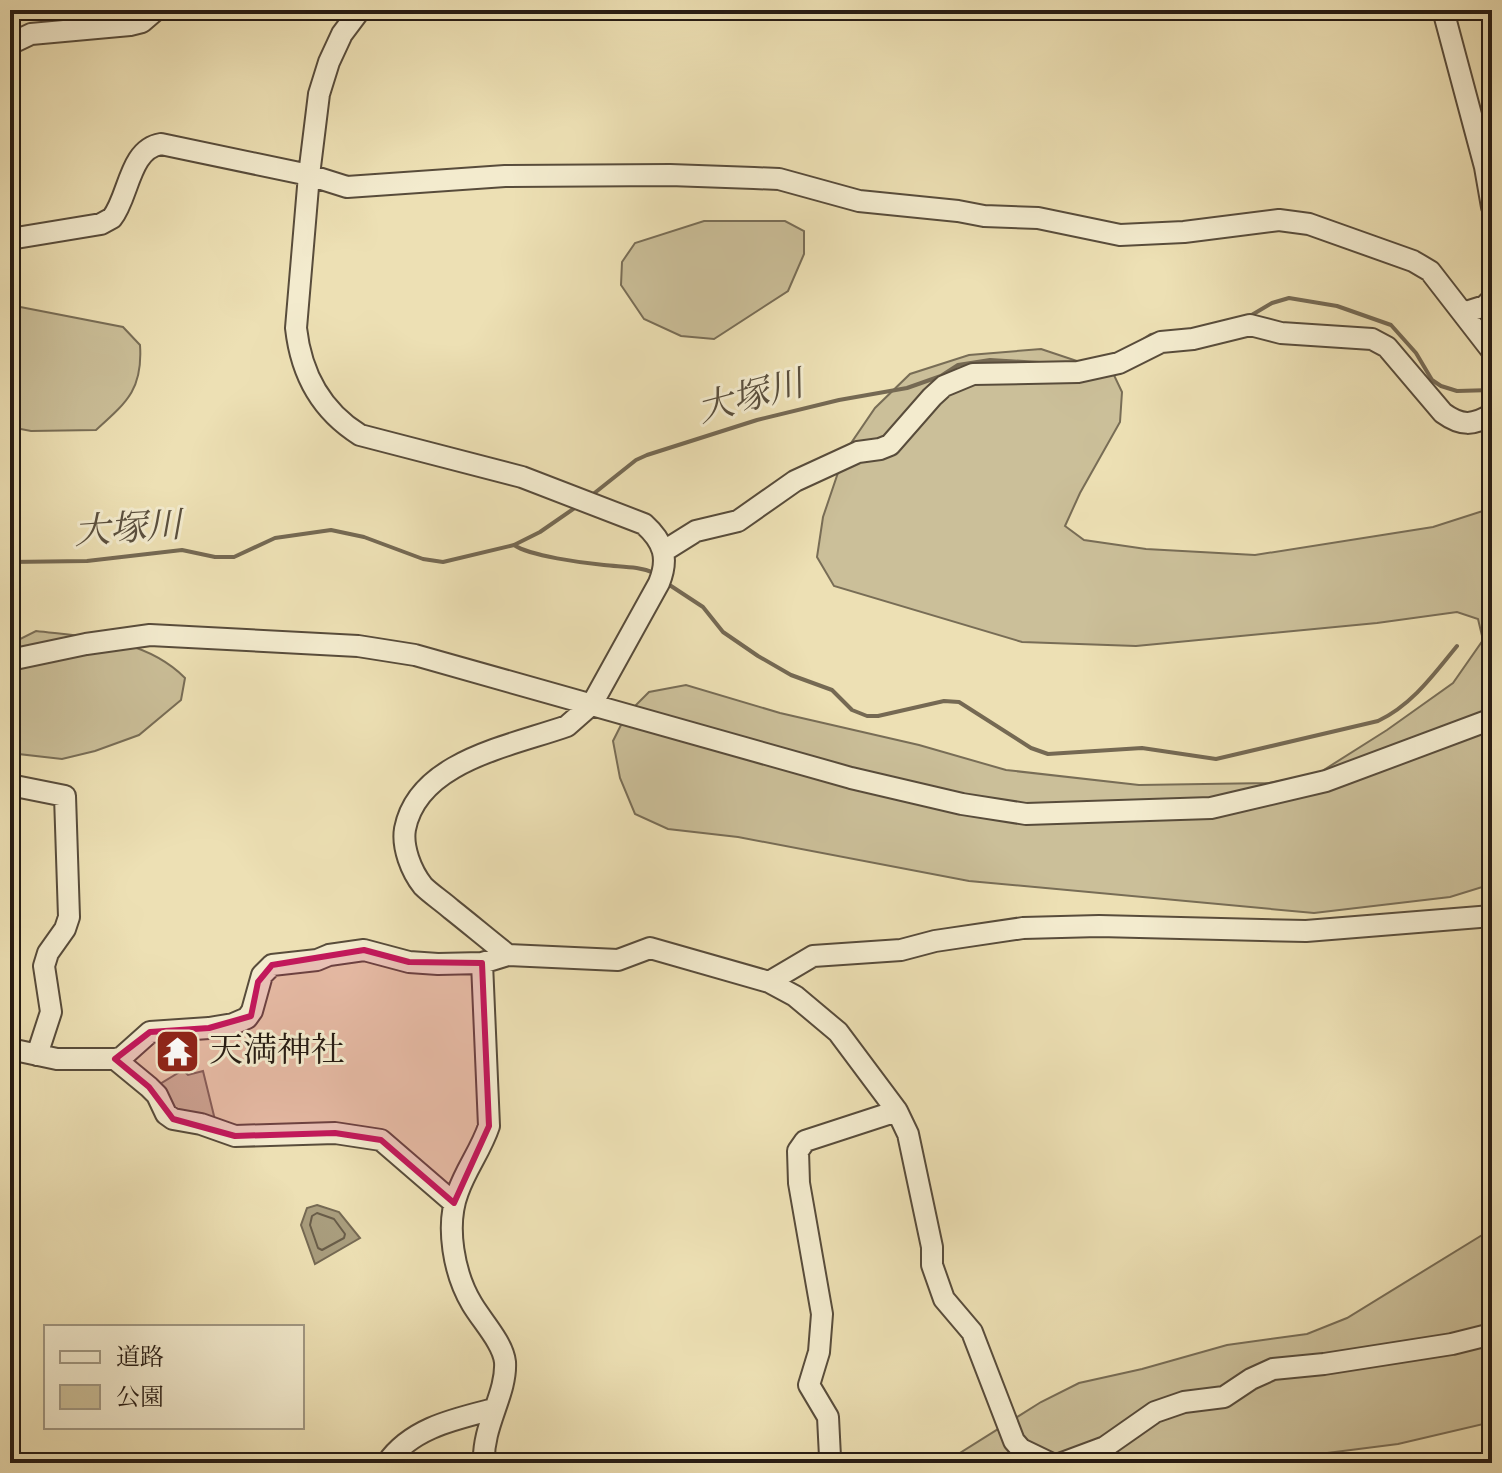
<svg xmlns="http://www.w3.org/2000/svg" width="1502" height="1473" font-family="'Sorts Mill Goudy','Noto Serif JP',serif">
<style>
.green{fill:#cbbf99;stroke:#786d56;stroke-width:2}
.water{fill:#a99d7d;stroke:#756953;stroke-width:2}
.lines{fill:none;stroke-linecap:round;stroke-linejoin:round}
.shore{stroke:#685c48;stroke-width:2}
.stream{stroke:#756953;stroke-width:4}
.minor-casing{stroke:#584c3b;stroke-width:24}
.minor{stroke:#f3ebce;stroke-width:20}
.marked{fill:#c2185b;fill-opacity:0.2;stroke:#c2185b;stroke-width:6;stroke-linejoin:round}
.labels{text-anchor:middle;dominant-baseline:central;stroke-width:6;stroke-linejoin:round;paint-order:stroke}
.poi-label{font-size:34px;fill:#261b13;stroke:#f3ebce;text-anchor:start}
.water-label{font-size:36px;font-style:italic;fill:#5a4f3d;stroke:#f3ebce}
</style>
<rect width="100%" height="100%" fill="#ede0b4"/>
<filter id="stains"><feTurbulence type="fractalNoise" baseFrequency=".0025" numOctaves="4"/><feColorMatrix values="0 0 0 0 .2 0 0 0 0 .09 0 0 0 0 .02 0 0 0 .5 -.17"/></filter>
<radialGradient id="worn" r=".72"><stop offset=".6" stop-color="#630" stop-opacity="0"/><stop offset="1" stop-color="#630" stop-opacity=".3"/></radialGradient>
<path class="green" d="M 704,221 L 785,221 L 804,231 L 804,254 L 788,291 L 714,339 L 681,336 L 644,319 L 621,285 L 622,262 L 635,243 Z
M 10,305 L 123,327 L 140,345 C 143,389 127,402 96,430 L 31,431 L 10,427 Z
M 1041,349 L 1113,373 L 1122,392 L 1120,422 L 1080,493 L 1065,526 L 1084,540 L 1146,549 L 1255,555 L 1433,527 L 1492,508 L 1492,884 L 1450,897 L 1314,913 L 969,881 L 738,837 L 668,829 L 635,814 L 620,778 L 613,741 L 626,715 L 649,692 L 686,685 L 780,713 L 919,745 L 1006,770 L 1139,785 L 1270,783 L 1319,773 L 1387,730 L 1453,683 L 1483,640 L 1478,619 L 1457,612 L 1377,623 L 1136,646 L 1022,642 L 834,586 L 817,557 L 823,517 L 845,452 L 875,408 L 910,374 L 969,355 Z
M 36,631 C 88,637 145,638 185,678 L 181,700 L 139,735 L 95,751 L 62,759 L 10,753 L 10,644 Z
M 183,1070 L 188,1075 L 203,1071 L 216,1124 L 171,1108 L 160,1084 Z
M 1492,1229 L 1492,1422 L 1398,1444 L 1248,1463 L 944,1463 L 1041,1402 L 1079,1383 L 1142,1369 L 1227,1345 L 1307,1334 L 1347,1318 Z"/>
<path class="water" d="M 317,1205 L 339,1212 L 360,1238 L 315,1264 L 301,1225 L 307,1208 Z"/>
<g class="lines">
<path class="shore" d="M 317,1213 L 334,1219 L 345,1234 L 344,1238 L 322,1250 L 318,1248 L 310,1225 L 312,1216 Z"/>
<path class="stream" d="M 1250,316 L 1272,303 L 1289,298 L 1337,306 L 1391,325 L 1416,353 L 1432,380 L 1441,386 L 1457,391 L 1492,390
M 1139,343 L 1151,335 L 1175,331
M 592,495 L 636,460 L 647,455 L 757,420 L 839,400 L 907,388 L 941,376 L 958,365 L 990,360 L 1040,363
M 514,545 C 530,556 583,563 604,565 C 621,567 639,566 654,573
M 10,562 L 87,561 L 182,550 L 215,557 L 234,557 L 275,538 L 331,530 L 364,537 L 423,559 L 443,562 L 514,545 L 540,532 L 579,505
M 668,584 L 703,607 L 723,632 L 758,656 L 791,675 L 832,690 L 852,710 L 867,716 L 878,716 L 944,701 L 959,702 L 1031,748 L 1048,754 L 1142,748 L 1216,759 L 1378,721 C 1412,705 1434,674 1457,646"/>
<defs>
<path id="minor" d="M 360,10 L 342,34 L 329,62 L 319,94 L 309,175 L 296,328 C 301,373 320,410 360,435 L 522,477 L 644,524 C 664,542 669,558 659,583 L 592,704 L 567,726 C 511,746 418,761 405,829 C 402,847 411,871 423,886 C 431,894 442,901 451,909 C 470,924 489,940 508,955
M 1443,10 L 1485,167 L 1492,207
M 10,44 L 31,34 L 130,25 L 142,22 L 156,10
M 10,239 L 101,224 L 112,218 C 129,197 129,149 161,144 L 309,175 L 347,187 L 505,176 L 670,175 L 754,178 L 779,179 L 859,201 L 958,211 L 984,216 L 1038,218 L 1120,235 L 1184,232 L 1279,220 L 1309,224 L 1413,261 L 1430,271 L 1492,351
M 1463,313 L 1485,306 L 1492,299
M 664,551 L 696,531 L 738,521 L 795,481 L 858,452 L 880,449 L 890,445 L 932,397 L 944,386 L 973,374 L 1078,372 L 1119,363 L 1161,342 L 1193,339 L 1250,325 L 1281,333 L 1372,339 L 1387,347 L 1443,413 C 1461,426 1473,426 1492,414
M 10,660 L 86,644 L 150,635 L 358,646 L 415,655 L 851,778 L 962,804 L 1026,814 L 1211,808 L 1326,781 L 1492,719
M 10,785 L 65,796 L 69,917 L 65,929 L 48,953 L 44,966 L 51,1012 L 37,1055
M 482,963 L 489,1126 C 481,1150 466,1169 458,1192 C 445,1226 454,1274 472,1304 C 482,1321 503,1343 505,1362 C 507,1394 482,1426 484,1463
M 769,982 L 813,956 L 901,950 L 935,941 L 1023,928 L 1099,926 L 1306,931 L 1492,916
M 10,1049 L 57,1059 L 115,1059 L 122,1057 L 150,1032 L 209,1028 L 233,1024 L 247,1018 L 252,1011 L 262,975 L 272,965 L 317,960 L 329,955 L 364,950 L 409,962 L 438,964 L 482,963 L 508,955 L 618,960 L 650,948 L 769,982 L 795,996 L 838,1032 L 897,1111 L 805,1141 L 798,1151 L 799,1183 L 822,1314 L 819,1352 L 809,1385 L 828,1417 L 830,1457 L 827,1463
M 115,1059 L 149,1087 L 157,1095 L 166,1114 L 173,1119 L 201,1124 L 235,1136 L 335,1133 L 381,1140 L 454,1203
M 897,1111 L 908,1134 L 932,1247 L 932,1265 L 944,1299 L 972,1332 L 1014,1441 L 1021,1449 L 1050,1463
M 387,1463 C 411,1428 455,1419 494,1409
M 1062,1463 L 1105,1447 L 1155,1412 L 1184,1402 L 1224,1397 L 1251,1379 L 1273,1369 L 1324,1364 L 1452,1344 L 1492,1334"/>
</defs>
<use href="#minor" class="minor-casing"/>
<use href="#minor" class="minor"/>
</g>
<path class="marked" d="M 364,950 L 409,962 L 482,963 L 489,1126 L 454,1203 L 381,1140 L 335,1133 L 235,1136 L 173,1119 L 149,1087 L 115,1059 L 150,1032 L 209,1028 L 251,1016 L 258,982 L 272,965 Z"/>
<defs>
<symbol id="temple-square" viewBox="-11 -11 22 22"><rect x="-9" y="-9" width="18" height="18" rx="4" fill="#8f2418" stroke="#f3ebce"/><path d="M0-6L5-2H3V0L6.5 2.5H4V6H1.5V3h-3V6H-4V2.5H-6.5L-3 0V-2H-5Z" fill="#fff"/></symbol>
</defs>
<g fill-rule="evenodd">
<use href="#temple-square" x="152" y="1026" width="51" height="51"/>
</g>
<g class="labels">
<g class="poi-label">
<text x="209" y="1052">天満神社</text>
</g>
<g class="water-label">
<text transform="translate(751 399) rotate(-15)">大塚川</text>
<text transform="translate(128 531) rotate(-4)">大塚川</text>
</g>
</g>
<rect width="1502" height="1473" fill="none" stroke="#ede0b4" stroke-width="40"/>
<rect x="12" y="12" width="1478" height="1449" fill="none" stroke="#261b13" stroke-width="4"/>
<rect x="20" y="20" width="1462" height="1433" fill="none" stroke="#261b13" stroke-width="2"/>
<rect x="44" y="1325" width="260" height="104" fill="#f3ebce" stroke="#a19883" stroke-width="2"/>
<rect x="60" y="1351" width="40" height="12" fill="#f3ebce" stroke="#a19883" stroke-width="2"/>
<text x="116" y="1365" font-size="24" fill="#261b13">道路</text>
<rect x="60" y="1385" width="40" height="24" fill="#cbbf99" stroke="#a19883" stroke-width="2"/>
<text x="116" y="1405" font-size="24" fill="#261b13">公園</text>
<rect width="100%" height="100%" filter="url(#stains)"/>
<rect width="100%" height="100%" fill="url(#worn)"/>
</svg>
